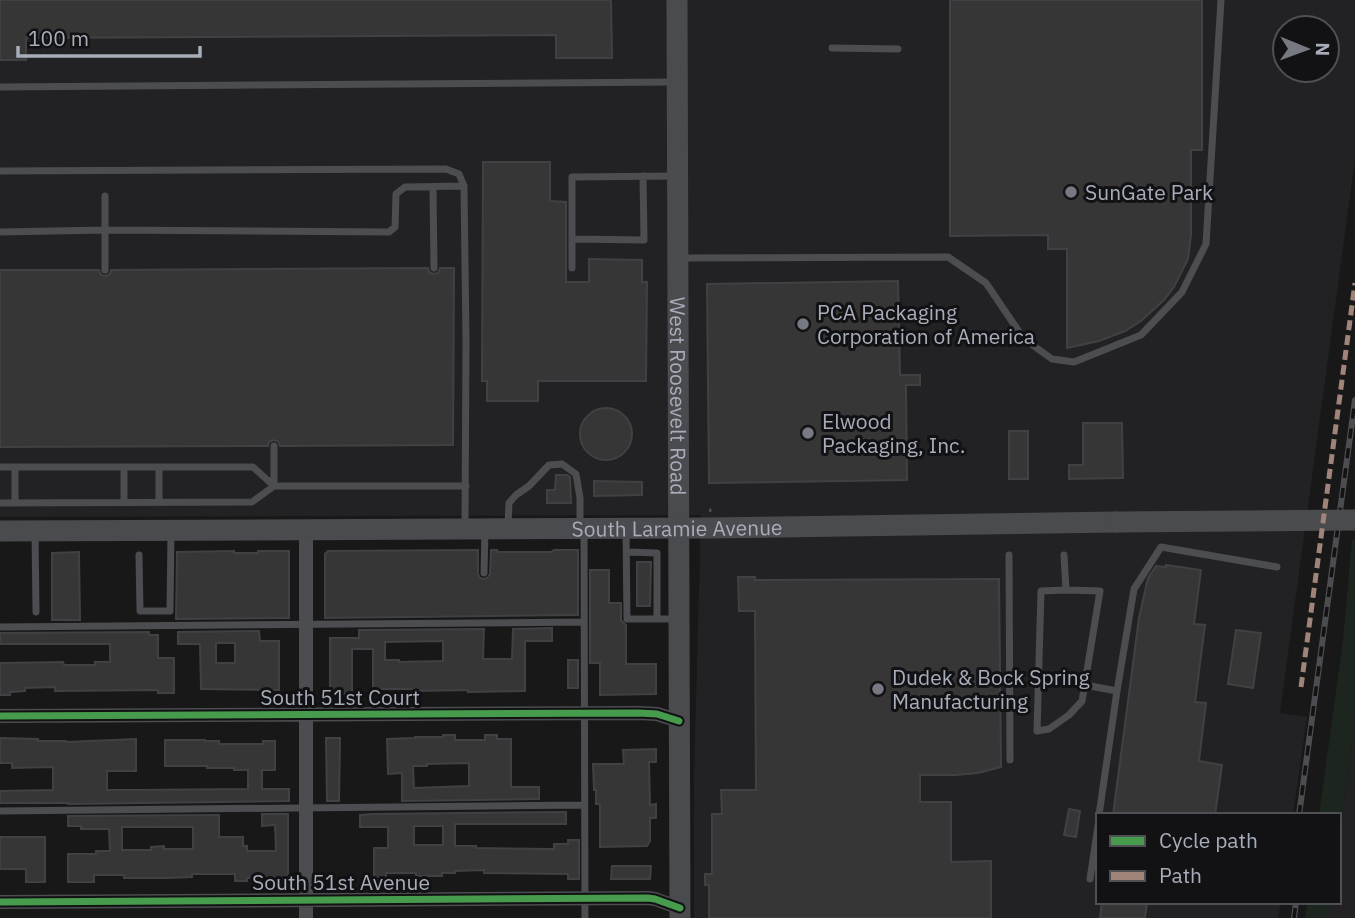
<svg xmlns="http://www.w3.org/2000/svg" width="1355" height="918" font-family="'IBM Plex Sans',sans-serif">
<style>
.built{fill:#222224;fill-rule:evenodd}
.green{fill:#1d251f}
.building{fill:#363637;stroke:#404144;stroke-width:2;fill-rule:evenodd}
.lines{fill:none;stroke-linecap:round;stroke-linejoin:round}
.path{stroke:#4e4f53;stroke-width:2.5;stroke-dasharray:3.5 5;stroke-linecap:butt}
.lane{stroke:#4c4d51;stroke-width:7}
.street{stroke:#4c4d51;stroke-width:14}
.secondary{stroke:#4a4b4f;stroke-width:21}
.rail-casing{stroke:#4b4d50;stroke-width:6}
.rail{stroke:#121214;stroke-width:3.5;stroke-dasharray:10;stroke-linecap:butt}
.secondary-bridge{stroke:#4a4b4f;stroke-width:21}
.quiet{stroke:#a18479;stroke-width:5;stroke-dasharray:10 5;stroke-linecap:butt}
.cycleway-casing{stroke:#121214;stroke-width:11}
.cycleway{stroke:#469c4c;stroke-width:7}
.poi-dot{fill:#767981;stroke:#121214;stroke-width:2.5}
.labels{text-anchor:middle;dominant-baseline:central;stroke-width:6;stroke-linejoin:round;paint-order:stroke}
.poi-label{font-size:21px;fill:#a8adba;stroke:#121214;text-anchor:start}
.street-label{font-size:21px;fill:#a8adba;stroke:#121214}
</style>
<rect width="100%" height="100%" fill="#181818"/>
<path class="built" d="M 0,0 L 1355,0 L 1355,159 L 1280,713 L 1307,717 L 1293,815 L 1098,815 L 1098,902 L 1281,902 L 1278,918 L 694,918 L 694,777 L 701,515 L 0,517 ZM 1285,28 L 1327,28 L 1327,70 L 1285,70 Z
M 1355,718 L 1355,918 L 1329,918 L 1331,902 L 1339,902 L 1339,841 Z"/>
<path class="green" d="M 1352,540 L 1355,540 L 1355,718 L 1339,841 L 1339,815 L 1319,815 L 1343,640 Z
M 1307,902 L 1331,902 L 1329,918 L 1305,918 Z"/>
<path class="building" d="M 0,0 L 611,0 L 612,58 L 556,58 L 556,35 L 26,38 L 26,60 L 0,60 Z
M 950,0 L 1202,0 L 1202,150 L 1191,150 L 1191,235 L 1188,259 L 1174,287 L 1164,300 L 1141,321 L 1125,331 L 1099,341 L 1067,348 L 1067,249 L 1048,249 L 1048,235 L 950,236 Z
M 483,162 L 550,162 L 550,201 L 566,202 L 566,282 L 589,282 L 589,259 L 642,260 L 642,282 L 647,282 L 646,381 L 538,381 L 538,401 L 487,401 L 487,381 L 482,381 Z
M 428,268 L 429,272 L 433,274 L 438,273 L 440,268 L 454,268 L 453,445 L 280,446 L 278,441 L 273,440 L 269,442 L 268,446 L 0,447 L 0,270 L 99,270 L 101,275 L 106,276 L 110,274 L 111,270 Z
M 898,281 L 900,375 L 920,375 L 920,385 L 906,385 L 907,480 L 709,483 L 707,284 Z
M580 434a26 26 0 1 1 52 0a26 26 0 1 1-52 0Z
M 1083,423 L 1122,423 L 1123,478 L 1069,479 L 1069,465 L 1083,465 Z
M 1009,431 L 1028,431 L 1028,479 L 1009,479 Z
M 556,475 L 567,475 L 570,477 L 571,503 L 547,503 L 547,490 L 555,490 Z
M 594,481 L 642,482 L 642,495 L 594,496 Z
M 478,550 L 478,574 L 480,578 L 485,579 L 487,578 L 490,574 L 491,550 L 497,550 L 498,552 L 551,552 L 554,550 L 578,550 L 578,615 L 325,618 L 325,554 L 328,551 Z
M 234,551 L 234,553 L 258,553 L 258,551 L 289,551 L 289,618 L 176,619 L 177,552 Z
M 79,552 L 80,620 L 52,620 L 52,553 Z
M 637,562 L 651,562 L 650,606 L 637,606 Z
M 1166,565 L 1201,570 L 1194,624 L 1205,625 L 1195,702 L 1206,703 L 1199,761 L 1222,765 L 1215,815 L 1113,815 L 1139,618 L 1148,578 L 1156,566 L 1166,567 Z
M 590,570 L 609,570 L 609,603 L 621,603 L 621,620 L 626,625 L 626,664 L 656,664 L 656,694 L 600,695 L 600,663 L 590,663 Z
M 738,577 L 755,577 L 755,580 L 999,579 L 1001,767 L 978,773 L 956,775 L 920,775 L 920,802 L 951,802 L 951,862 L 991,861 L 991,918 L 709,918 L 709,885 L 705,885 L 705,874 L 712,874 L 712,814 L 722,814 L 721,790 L 756,790 L 755,611 L 739,611 Z
M 552,628 L 552,641 L 525,641 L 525,691 L 468,692 L 468,690 L 415,691 L 415,689 L 373,689 L 373,649 L 352,649 L 352,694 L 330,694 L 330,638 L 359,638 L 359,630 L 484,629 L 483,659 L 512,659 L 513,629 ZM 443,641 L 443,661 L 399,662 L 399,660 L 385,660 L 385,642 Z
M 1236,630 L 1261,633 L 1253,688 L 1228,684 Z
M 259,631 L 260,641 L 279,641 L 279,690 L 201,689 L 200,644 L 178,644 L 178,632 ZM 216,643 L 235,643 L 235,663 L 216,663 Z
M 149,632 L 149,635 L 158,635 L 158,658 L 174,658 L 174,693 L 158,693 L 158,690 L 55,691 L 55,687 L 25,688 L 25,691 L 10,692 L 10,695 L 0,695 L 0,663 L 63,662 L 64,665 L 95,665 L 95,662 L 110,662 L 110,644 L 0,644 L 0,633 Z
M 568,660 L 578,660 L 578,688 L 568,688 Z
M 443,735 L 455,735 L 455,740 L 485,740 L 485,735 L 497,735 L 497,739 L 511,739 L 511,787 L 539,787 L 539,799 L 402,801 L 402,773 L 388,774 L 387,739 L 415,738 L 415,737 L 443,737 ZM 469,763 L 469,786 L 414,788 L 413,766 L 427,766 L 427,764 Z
M 0,738 L 38,739 L 38,741 L 66,741 L 66,742 L 136,739 L 136,771 L 107,771 L 107,790 L 135,790 L 248,789 L 248,770 L 234,770 L 234,768 L 207,768 L 207,766 L 165,766 L 165,740 L 205,740 L 205,741 L 219,741 L 219,744 L 263,744 L 263,741 L 275,741 L 275,770 L 262,770 L 262,789 L 289,789 L 289,801 L 68,804 L 68,803 L 0,803 L 0,791 L 53,790 L 53,767 L 12,768 L 12,763 L 0,763 Z
M 326,738 L 340,738 L 339,801 L 327,801 Z
M 656,749 L 656,762 L 649,762 L 650,805 L 656,804 L 656,818 L 650,818 L 650,841 L 647,846 L 600,847 L 600,804 L 596,804 L 596,790 L 594,790 L 593,764 L 624,764 L 623,750 Z
M 1069,809 L 1080,811 L 1076,837 L 1064,835 Z
M 566,812 L 566,824 L 455,824 L 455,846 L 476,846 L 476,848 L 554,849 L 554,844 L 568,844 L 568,840 L 579,840 L 579,879 L 568,879 L 568,874 L 484,873 L 484,870 L 455,871 L 455,873 L 442,873 L 442,876 L 416,876 L 416,873 L 386,873 L 386,877 L 374,878 L 374,848 L 388,848 L 388,827 L 360,827 L 360,815 L 373,814 ZM 414,826 L 443,826 L 443,845 L 414,845 Z
M 262,814 L 288,814 L 288,881 L 276,881 L 276,877 L 247,878 L 247,881 L 235,881 L 235,874 L 192,874 L 192,877 L 166,878 L 124,878 L 124,875 L 94,875 L 94,882 L 68,882 L 68,854 L 96,854 L 96,851 L 110,851 L 109,829 L 81,829 L 81,826 L 68,826 L 68,816 L 219,815 L 219,837 L 243,837 L 243,846 L 247,846 L 247,851 L 276,851 L 275,825 L 262,826 ZM 122,827 L 193,827 L 193,849 L 164,849 L 164,846 L 151,847 L 151,850 L 122,850 Z
M 0,837 L 45,837 L 45,882 L 26,882 L 26,869 L 0,869 Z
M 612,866 L 651,866 L 650,879 L 611,879 Z
M 1102,902 L 1147,902 L 1145,918 L 1100,918 Z"/>
<g class="lines">
<path class="path" d="M 710,512 L 711,504"/>
<path class="lane" d="M 832,48 L 898,49
M 0,87 L 673,82
M 0,171 L 446,169 L 459,174 L 464,186
M 433,187 L 434,268
M 105,196 L 105,270
M 0,232 L 105,230 L 389,232 L 395,227 L 396,194 L 405,187 L 464,186 L 466,340 L 465,525
M 572,239 L 644,240 L 643,176
M 679,258 L 948,257 L 986,283 L 1024,339 L 1052,359 L 1074,362 L 1141,335 L 1182,292 L 1206,244 L 1221,0
M 572,268 L 572,177 L 674,176
M 0,467 L 253,467 L 274,486 L 466,486
M 15,467 L 15,503
M 124,502 L 124,467
M 159,502 L 159,467
M 0,503 L 252,502 L 274,486 L 274,446
M 508,525 L 509,503 L 516,495 L 529,486 L 549,465 L 562,464 L 576,474 L 580,498 L 580,525
M 626,529 L 627,619 L 676,619
M 584,530 L 585,918
M 35,532 L 36,612
M 627,552 L 657,553 L 657,619
M 139,555 L 140,611 L 170,611 L 171,531
M 1009,555 L 1010,760
M 1064,555 L 1066,590 L 1041,591 L 1037,731 L 1049,729 L 1069,715 L 1082,701 L 1100,591 L 1066,590
M 484,573 L 485,530
M 0,627 L 584,622
M 1085,685 L 1117,691 L 1099,815
M 1117,691 L 1134,589 L 1161,547 L 1277,567
M 0,811 L 584,805
M 1090,879 L 1098,826"/>
<path class="street" d="M 306,530 L 306,918
M 0,716 L 639,713 L 657,714 L 679,721
M 0,902 L 648,898 L 655,899 L 680,908"/>
<g class="secondary">
<path id="s1" d="M 677,0 L 680,918"/>
<path id="s2" d="M 0,531 L 709,528 L 1116,522"/>
</g>
<defs>
<path id="rail" d="M 1299,815 L 1355,400
M 1294,918 L 1296,902"/>
</defs>
<use href="#rail" class="rail-casing"/>
<use href="#rail" class="rail"/>
<path class="secondary-bridge" d="M 1116,522 L 1355,520"/>
<path class="quiet" d="M 1301,687 L 1355,283"/>
<defs>
<path id="cycleway" d="M 0,716 L 639,713 L 657,714 L 679,721
M 0,902 L 648,898 L 655,899 L 680,908"/>
</defs>
<use href="#cycleway" class="cycleway-casing"/>
<use href="#cycleway" class="cycleway"/>
</g>
<g class="poi-dot">
<circle cx="1071" cy="192" r="7"/>
<circle cx="803" cy="324" r="7"/>
<circle cx="808" cy="433" r="7"/>
<circle cx="878" cy="689" r="7"/>
</g>
<g class="labels">
<g class="poi-label">
<text x="1085" y="192">SunGate Park</text>
<text x="817" y="312">PCA Packaging<tspan x="817" dy="24">Corporation of America</tspan></text>
<text x="822" y="421">Elwood<tspan x="822" dy="24">Packaging, Inc.</tspan></text>
<text x="892" y="677">Dudek &amp; Bock Spring<tspan x="892" dy="24">Manufacturing</tspan></text>
</g>
<g class="street-label">
<text stroke="none"><textPath href="#s1" startOffset="396">West Roosevelt Road</textPath></text>
<text stroke="none"><textPath href="#s2" startOffset="677">South Laramie Avenue</textPath></text>
<text x="340" y="697">South 51st Court</text>
<text x="341" y="882">South 51st Avenue</text>
</g>
</g>
<rect x="1096" y="813" width="245" height="91" fill="#121214" stroke="#4e5056" stroke-width="2"/>
<rect x="1110" y="836" width="35" height="10" fill="#469c4c" stroke="#4e5056" stroke-width="2"/>
<text x="1159" y="848" font-size="21" fill="#a8adba">Cycle path</text>
<rect x="1110" y="871" width="35" height="10" fill="#a18479" stroke="#4e5056" stroke-width="2"/>
<text x="1159" y="883" font-size="21" fill="#a8adba">Path</text>
<g transform="translate(1306 49) rotate(91)"><circle r="33" fill="#121214" stroke="#4e5056" stroke-width="2"/>
<path d="M0-5L12 26L0 18L-12 26Z" fill="#767981"/>
<text y="-10" font-size="19" font-weight="bold" text-anchor="middle" fill="#a8adba">N</text>
</g>
<path d="M18 46v10h182v-10" fill="none" stroke="#a8adba" stroke-width="3.5"/>
<text x="28" y="46" font-size="21" fill="#a8adba" stroke="#121214" stroke-width="5" paint-order="stroke">100 m</text>
</svg>
